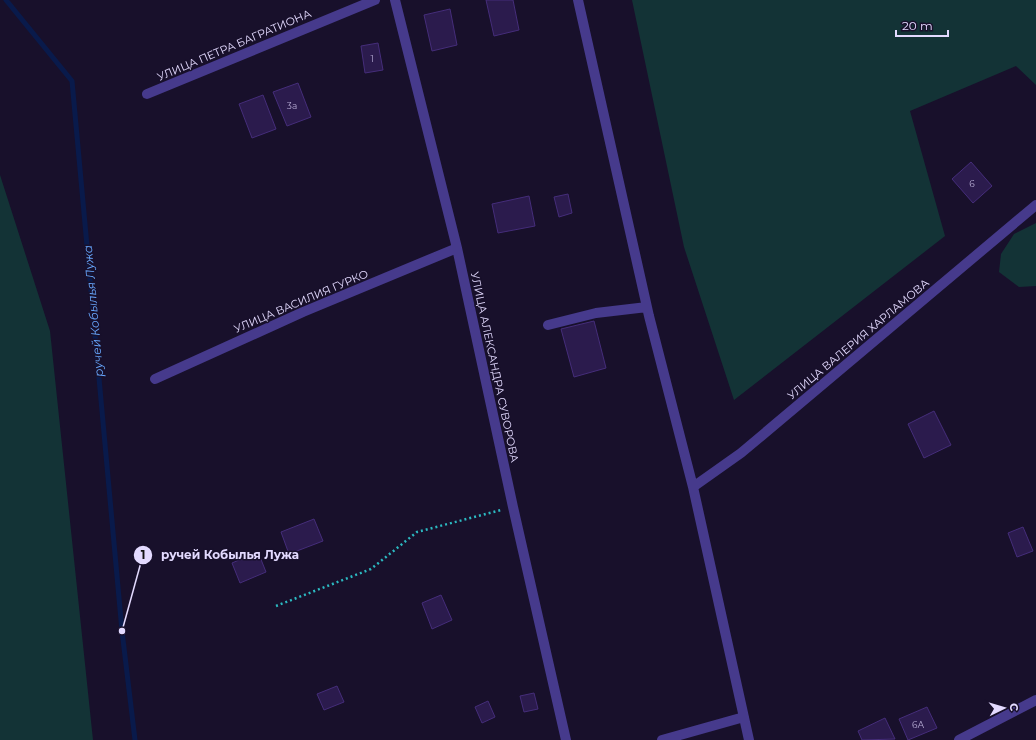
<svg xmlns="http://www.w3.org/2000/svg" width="1036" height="740" font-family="Montserrat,sans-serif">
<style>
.green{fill:#133336}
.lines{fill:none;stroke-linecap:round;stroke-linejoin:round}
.stream{stroke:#091a4b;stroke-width:5}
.building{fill:#2b1b4d;stroke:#452d7a}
.path{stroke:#2cb9c1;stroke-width:2.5;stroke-dasharray:2 3;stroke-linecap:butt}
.minor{stroke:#463a8c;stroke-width:10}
.labels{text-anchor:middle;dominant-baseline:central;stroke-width:3;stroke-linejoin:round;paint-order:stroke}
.number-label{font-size:9px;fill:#b5aad2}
.street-label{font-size:11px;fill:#e3daff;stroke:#18102b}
.water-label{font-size:12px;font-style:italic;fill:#68a8ff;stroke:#18102b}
.leader{fill:none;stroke:#e3daff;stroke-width:1.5}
.callout-dot{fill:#e3daff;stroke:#18102b;stroke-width:1.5}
.mark-label{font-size:12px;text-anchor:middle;font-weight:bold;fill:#111}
.callout-label{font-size:12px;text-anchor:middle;font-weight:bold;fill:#e3daff;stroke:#18102b;stroke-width:3;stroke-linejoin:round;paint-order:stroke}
</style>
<rect width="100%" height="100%" fill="#18102b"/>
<path class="green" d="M 632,0 L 1036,0 L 1036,85 L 1016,66 L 910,111 L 945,236 L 734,400 L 684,247 Z
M 0,175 L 50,331 L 93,740 L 0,740 Z
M 1036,223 L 1036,286 L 1019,287 L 999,272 L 1001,254 L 1014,234 Z"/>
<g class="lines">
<path class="stream" d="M 6,0 L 72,81 L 122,631 L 135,740"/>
</g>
<path class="building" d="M 486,0 L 513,0 L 519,30 L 494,36 Z
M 450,9 L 457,45 L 432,51 L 424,15 Z
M 378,43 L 383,70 L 365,73 L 361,46 Z
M 298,83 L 311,117 L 287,126 L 273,92 Z
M 263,95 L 276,129 L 252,138 L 239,104 Z
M 971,162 L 992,186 L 973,203 L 952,179 Z
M 568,194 L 572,213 L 559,217 L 554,197 Z
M 529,196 L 535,226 L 498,233 L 492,204 Z
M 594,321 L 606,368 L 574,377 L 561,329 Z
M 934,411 L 951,445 L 924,458 L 908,424 Z
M 314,519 L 323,541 L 289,554 L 281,532 Z
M 1023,527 L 1033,551 L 1017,557 L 1008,533 Z
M 258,552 L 266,572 L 240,583 L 232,563 Z
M 441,595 L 452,620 L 432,629 L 422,603 Z
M 337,686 L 344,702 L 324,710 L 317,694 Z
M 534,693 L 538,709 L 524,712 L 520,696 Z
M 488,701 L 495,717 L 482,723 L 475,707 Z
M 927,707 L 937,728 L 908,740 L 899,719 Z
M 885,718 L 895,739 L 862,740 L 858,731 Z"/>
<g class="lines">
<path class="path" d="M 276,606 L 371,569 L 417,532 L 501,510"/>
<path class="minor" d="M 395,0 L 457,248 L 513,507 L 566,740
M 578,0 L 649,316 L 693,487 L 749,740
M 147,94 L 375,0
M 548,325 L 596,313 L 647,307
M 155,379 L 303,312 L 457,248
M 693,487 L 741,453 L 1036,205
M 662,740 L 744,717
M 959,740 L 1036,700"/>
</g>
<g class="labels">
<g class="number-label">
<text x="372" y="58">1</text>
<text x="292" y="105">3а</text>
<text x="972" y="183">6</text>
<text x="918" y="724">6А</text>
</g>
<g class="street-label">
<text transform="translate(234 45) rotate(-23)">УЛИЦА ПЕТРА БАГРАТИОНА</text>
<text transform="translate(301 301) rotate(-23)">УЛИЦА ВАСИЛИЯ ГУРКО</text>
<text transform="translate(858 339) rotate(-40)">УЛИЦА ВАЛЕРИЯ ХАРЛАМОВА</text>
<text transform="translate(495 367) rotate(78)">УЛИЦА АЛЕКСАНДРА СУВОРОВА</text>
</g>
<g class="water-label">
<text transform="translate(93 311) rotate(-95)">ручей Кобылья Лужа</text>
</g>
</g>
<path class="leader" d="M122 631L143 555"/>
<g class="callout-dot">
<circle cx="122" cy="631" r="4"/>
<circle cx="143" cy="555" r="10"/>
</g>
<g class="mark-label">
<text x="143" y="559">1</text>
</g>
<g class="callout-label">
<text x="230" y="559">ручей Кобылья Лужа</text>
</g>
<g transform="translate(1004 708) rotate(85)" stroke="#18102b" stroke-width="3" paint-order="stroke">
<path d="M0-3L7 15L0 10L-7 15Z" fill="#e3daff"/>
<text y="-6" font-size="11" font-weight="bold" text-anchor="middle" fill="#e3daff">С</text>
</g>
<path d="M896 30v6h52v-6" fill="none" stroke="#e3daff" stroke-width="2"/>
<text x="902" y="30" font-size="12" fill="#e3daff" stroke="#18102b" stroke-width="3" paint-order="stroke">20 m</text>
</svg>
